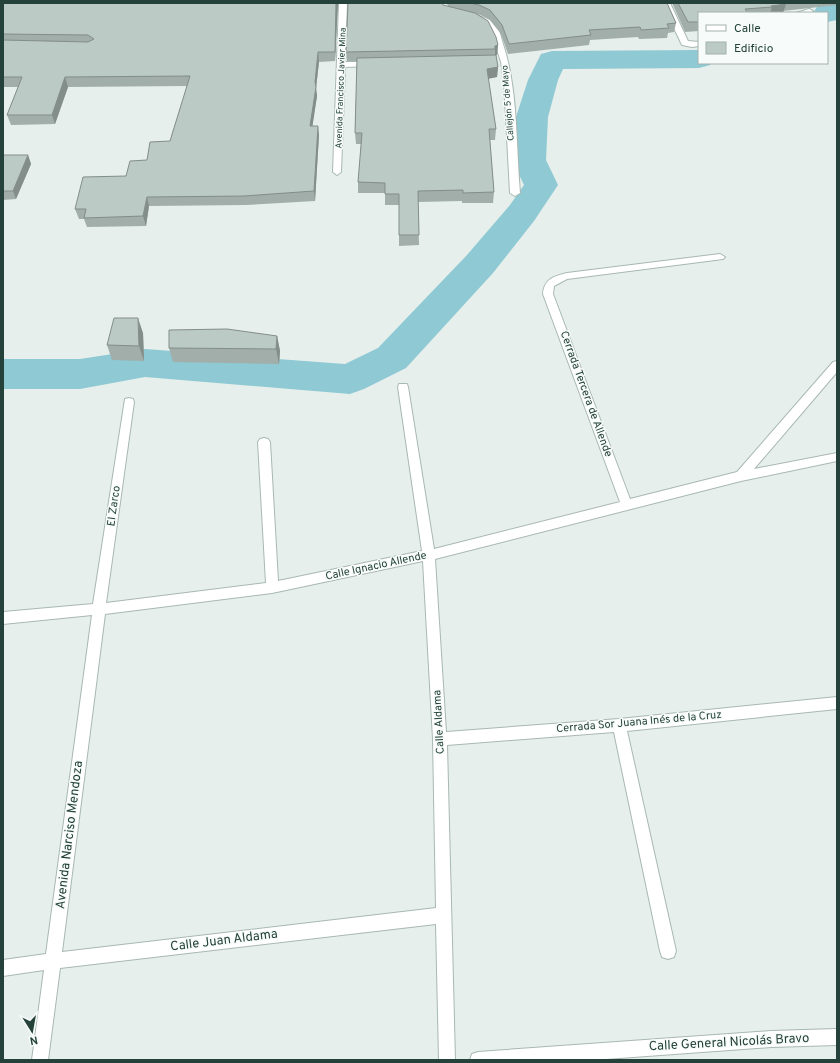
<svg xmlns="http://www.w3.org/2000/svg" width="840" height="1063" font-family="Overpass,sans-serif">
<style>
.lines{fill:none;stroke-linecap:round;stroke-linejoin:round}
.river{fill:#8ec9d4;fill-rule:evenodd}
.minor-casing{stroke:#a8b8b2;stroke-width:2}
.minor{fill:#fff;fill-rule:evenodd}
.wall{fill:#a1aea9}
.shaded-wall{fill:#838d89}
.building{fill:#bbcac4;stroke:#838d89}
.labels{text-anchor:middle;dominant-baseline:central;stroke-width:3;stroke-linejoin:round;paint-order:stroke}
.far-street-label{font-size:9px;fill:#24423a;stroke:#f7fbf9}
.street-label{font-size:11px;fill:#24423a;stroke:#f7fbf9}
.near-street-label{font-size:13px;fill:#24423a;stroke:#f7fbf9}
</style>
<rect width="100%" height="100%" fill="#e6efeb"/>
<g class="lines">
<path class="river" d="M 837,3 L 837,20 L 827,22 L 827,13 L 813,13 L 817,7 Z
M 699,50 L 699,63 L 711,63 L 710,65 L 699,68 L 563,69 L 558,80 L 548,117 L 546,160 L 558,185 L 534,221 L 493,273 L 406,368 L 364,389 L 350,394 L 145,377 L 80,389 L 3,389 L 3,359 L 80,359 L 145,349 L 345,364 L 378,348 L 467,255 L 510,205 L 524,185 L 512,160 L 516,117 L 528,80 L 541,54 L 552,51 Z"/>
<defs>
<path id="minor" d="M 339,3 L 347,3 L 345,62 L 371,62 L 375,64 L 371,66 L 345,67 L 341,172 L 337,175 L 333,172 Z
M 662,3 L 670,3 L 688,41 L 699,42 L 699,46 L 692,47 L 682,45 Z
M 809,9 L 813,11 L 812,13 L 796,13 Z
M 472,16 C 479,15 493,20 497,26 C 500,31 501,38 503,44 C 518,89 516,145 520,193 L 515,196 L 510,193 L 504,81 L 501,62 L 490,28 L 488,26 L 472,20 Z
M 720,254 L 725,257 L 723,259 L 567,279 L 554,286 L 553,294 L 630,499 L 737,472 L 833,362 L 837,361 L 837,372 L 754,469 L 837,453 L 837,461 L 741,481 L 435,559 L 446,732 L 619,719 L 837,697 L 837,709 L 627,731 L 676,951 L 674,957 L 668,959 L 662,957 L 660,951 L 614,732 L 447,745 L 455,1060 L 439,1060 L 436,924 L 60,968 L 48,1060 L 32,1060 L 44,970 L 3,976 L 3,960 L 46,954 L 92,615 L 3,624 L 3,612 L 93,604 L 125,399 L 129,398 L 133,399 L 134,402 L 106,603 L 266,583 L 258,442 L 260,439 L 264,438 L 268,439 L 270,442 L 278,581 L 422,551 L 398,387 L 399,384 L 407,384 L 408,387 L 434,549 L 620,502 L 543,294 C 544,279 554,276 567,273 ZM 423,561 L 433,739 L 436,908 L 62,952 L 105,614 L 272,593 Z
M 837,1029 L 837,1045 L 771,1047 L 592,1060 L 470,1060 L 472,1054 L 478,1052 L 771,1031 Z"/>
</defs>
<use href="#minor" class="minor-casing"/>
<use href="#minor" class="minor"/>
</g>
<path class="wall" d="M 3,3 L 338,3 L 335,61 L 319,62 L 316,88 L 317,96 L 312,126 L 319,135 L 315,201 L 246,205 L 149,206 L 146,226 L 87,227 L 84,219 L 79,219 L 75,209 L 126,176 L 147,160 L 170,141 L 187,86 L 68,87 L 55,124 L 11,125 L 7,115 L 18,87 L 3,87 Z
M 446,3 L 667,3 L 676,23 L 674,32 L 668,33 L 667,38 L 639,39 L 638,37 L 590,40 L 589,45 L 508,54 L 501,34 L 489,19 L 478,14 L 498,45 L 497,55 L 496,55 L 498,67 L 497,77 L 488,79 L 496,129 L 495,140 L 490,140 L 494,192 L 493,203 L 462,203 L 462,201 L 418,202 L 419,245 L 399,246 L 399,205 L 385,205 L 385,193 L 358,193 L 358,182 L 361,144 L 356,144 L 355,133 L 357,61 L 347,61 L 346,52 L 443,5 L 449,7 Z
M 672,3 L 837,3 L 837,5 L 783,11 L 783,13 L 699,13 L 699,31 L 685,32 Z
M 3,155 L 28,155 L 31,164 L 16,199 L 3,200 Z
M 143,333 L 144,361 L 112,360 L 107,345 Z
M 277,336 L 280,351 L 279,364 L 173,362 L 169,348 Z"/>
<path class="shaded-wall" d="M 336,3 L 338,3 L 335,61 L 335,52 Z
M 786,4 L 783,13 L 770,13 L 772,7 L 771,6 Z
M 498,45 L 497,55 L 495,55 L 495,46 Z
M 318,52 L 319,62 L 316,88 L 317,96 L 311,136 L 310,126 Z
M 498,67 L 497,77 L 486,79 L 487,69 Z
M 65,77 L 68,87 L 55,124 L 52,115 Z
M 318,126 L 319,135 L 315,201 L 314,191 Z
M 28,155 L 31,164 L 16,199 L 13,191 Z
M 147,197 L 149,206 L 146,226 L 143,216 Z
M 138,318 L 143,333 L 144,361 L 139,346 Z
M 277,336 L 280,351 L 279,364 L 276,349 Z"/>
<path class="building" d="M 3,3 L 336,3 L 335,52 L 318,52 L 315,82 L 316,87 L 310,126 L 318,126 L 314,191 L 244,196 L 147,197 L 143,216 L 84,218 L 86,209 L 75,209 L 83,177 L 126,176 L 130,161 L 147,160 L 150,142 L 170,141 L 190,76 L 65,77 L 52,115 L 7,115 L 22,77 L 3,77 L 3,40 L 88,42 L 94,39 L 88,35 L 3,34 Z
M 348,3 L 442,3 L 443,5 L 475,13 L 488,21 L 496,37 L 498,45 L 495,46 L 495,49 L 346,52 Z
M 470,3 L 667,3 L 676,23 L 667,24 L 669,28 L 641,30 L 640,27 L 589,30 L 591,35 L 509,44 L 502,25 L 490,10 L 479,5 Z
M 678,3 L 785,3 L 786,4 L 771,6 L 772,7 L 745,9 L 748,13 L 699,13 L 699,22 L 688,22 Z
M 496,55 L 498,67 L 487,69 L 496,129 L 489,129 L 494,192 L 463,193 L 463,190 L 418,191 L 419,235 L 399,235 L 399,194 L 385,194 L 385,183 L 358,182 L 362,133 L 355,133 L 357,58 Z
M 3,155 L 28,155 L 13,191 L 3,191 Z
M 114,318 L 138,318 L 139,346 L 107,345 Z
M 227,329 L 277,336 L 276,349 L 169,348 L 169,330 Z"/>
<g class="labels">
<g class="far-street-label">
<text transform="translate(341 88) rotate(-88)">Avenida Francisco Javier Mina</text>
<text transform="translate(508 103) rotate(-95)">Callejón 5 de Mayo</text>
</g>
<g class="street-label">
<text transform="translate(586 394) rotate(70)">Cerrada Tercera de Allende</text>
<text transform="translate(114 506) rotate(-82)">El Zarco</text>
<text transform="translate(376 566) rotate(-12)">Calle Ignacio Allende</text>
<text transform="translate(439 722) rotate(-93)">Calle Aldama</text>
<text transform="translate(639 722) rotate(-5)">Cerrada Sor Juana Inés de la Cruz</text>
</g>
<g class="near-street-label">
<text transform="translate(70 835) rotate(-83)">Avenida Narciso Mendoza</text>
<text transform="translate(224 941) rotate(-7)">Calle Juan Aldama</text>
<text transform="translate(729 1043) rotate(-3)">Calle General Nicolás Bravo</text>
</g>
</g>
<rect width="840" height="1063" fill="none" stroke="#24423a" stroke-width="8"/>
<rect x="698" y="12" width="130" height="52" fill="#f7fbf9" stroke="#a3b1ad"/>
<rect x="706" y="25" width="20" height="6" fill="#ffffff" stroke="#a3b1ad"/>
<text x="734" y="32" font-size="12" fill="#24423a">Calle</text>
<rect x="706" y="42" width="20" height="12" fill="#bbcac4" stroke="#a3b1ad"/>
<text x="734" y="52" font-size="12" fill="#24423a">Edificio</text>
<g transform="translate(32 1031) rotate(169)" stroke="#f7fbf9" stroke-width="3" paint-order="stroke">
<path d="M0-3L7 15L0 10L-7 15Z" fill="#24423a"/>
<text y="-6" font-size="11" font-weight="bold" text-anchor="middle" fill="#24423a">N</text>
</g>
</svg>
